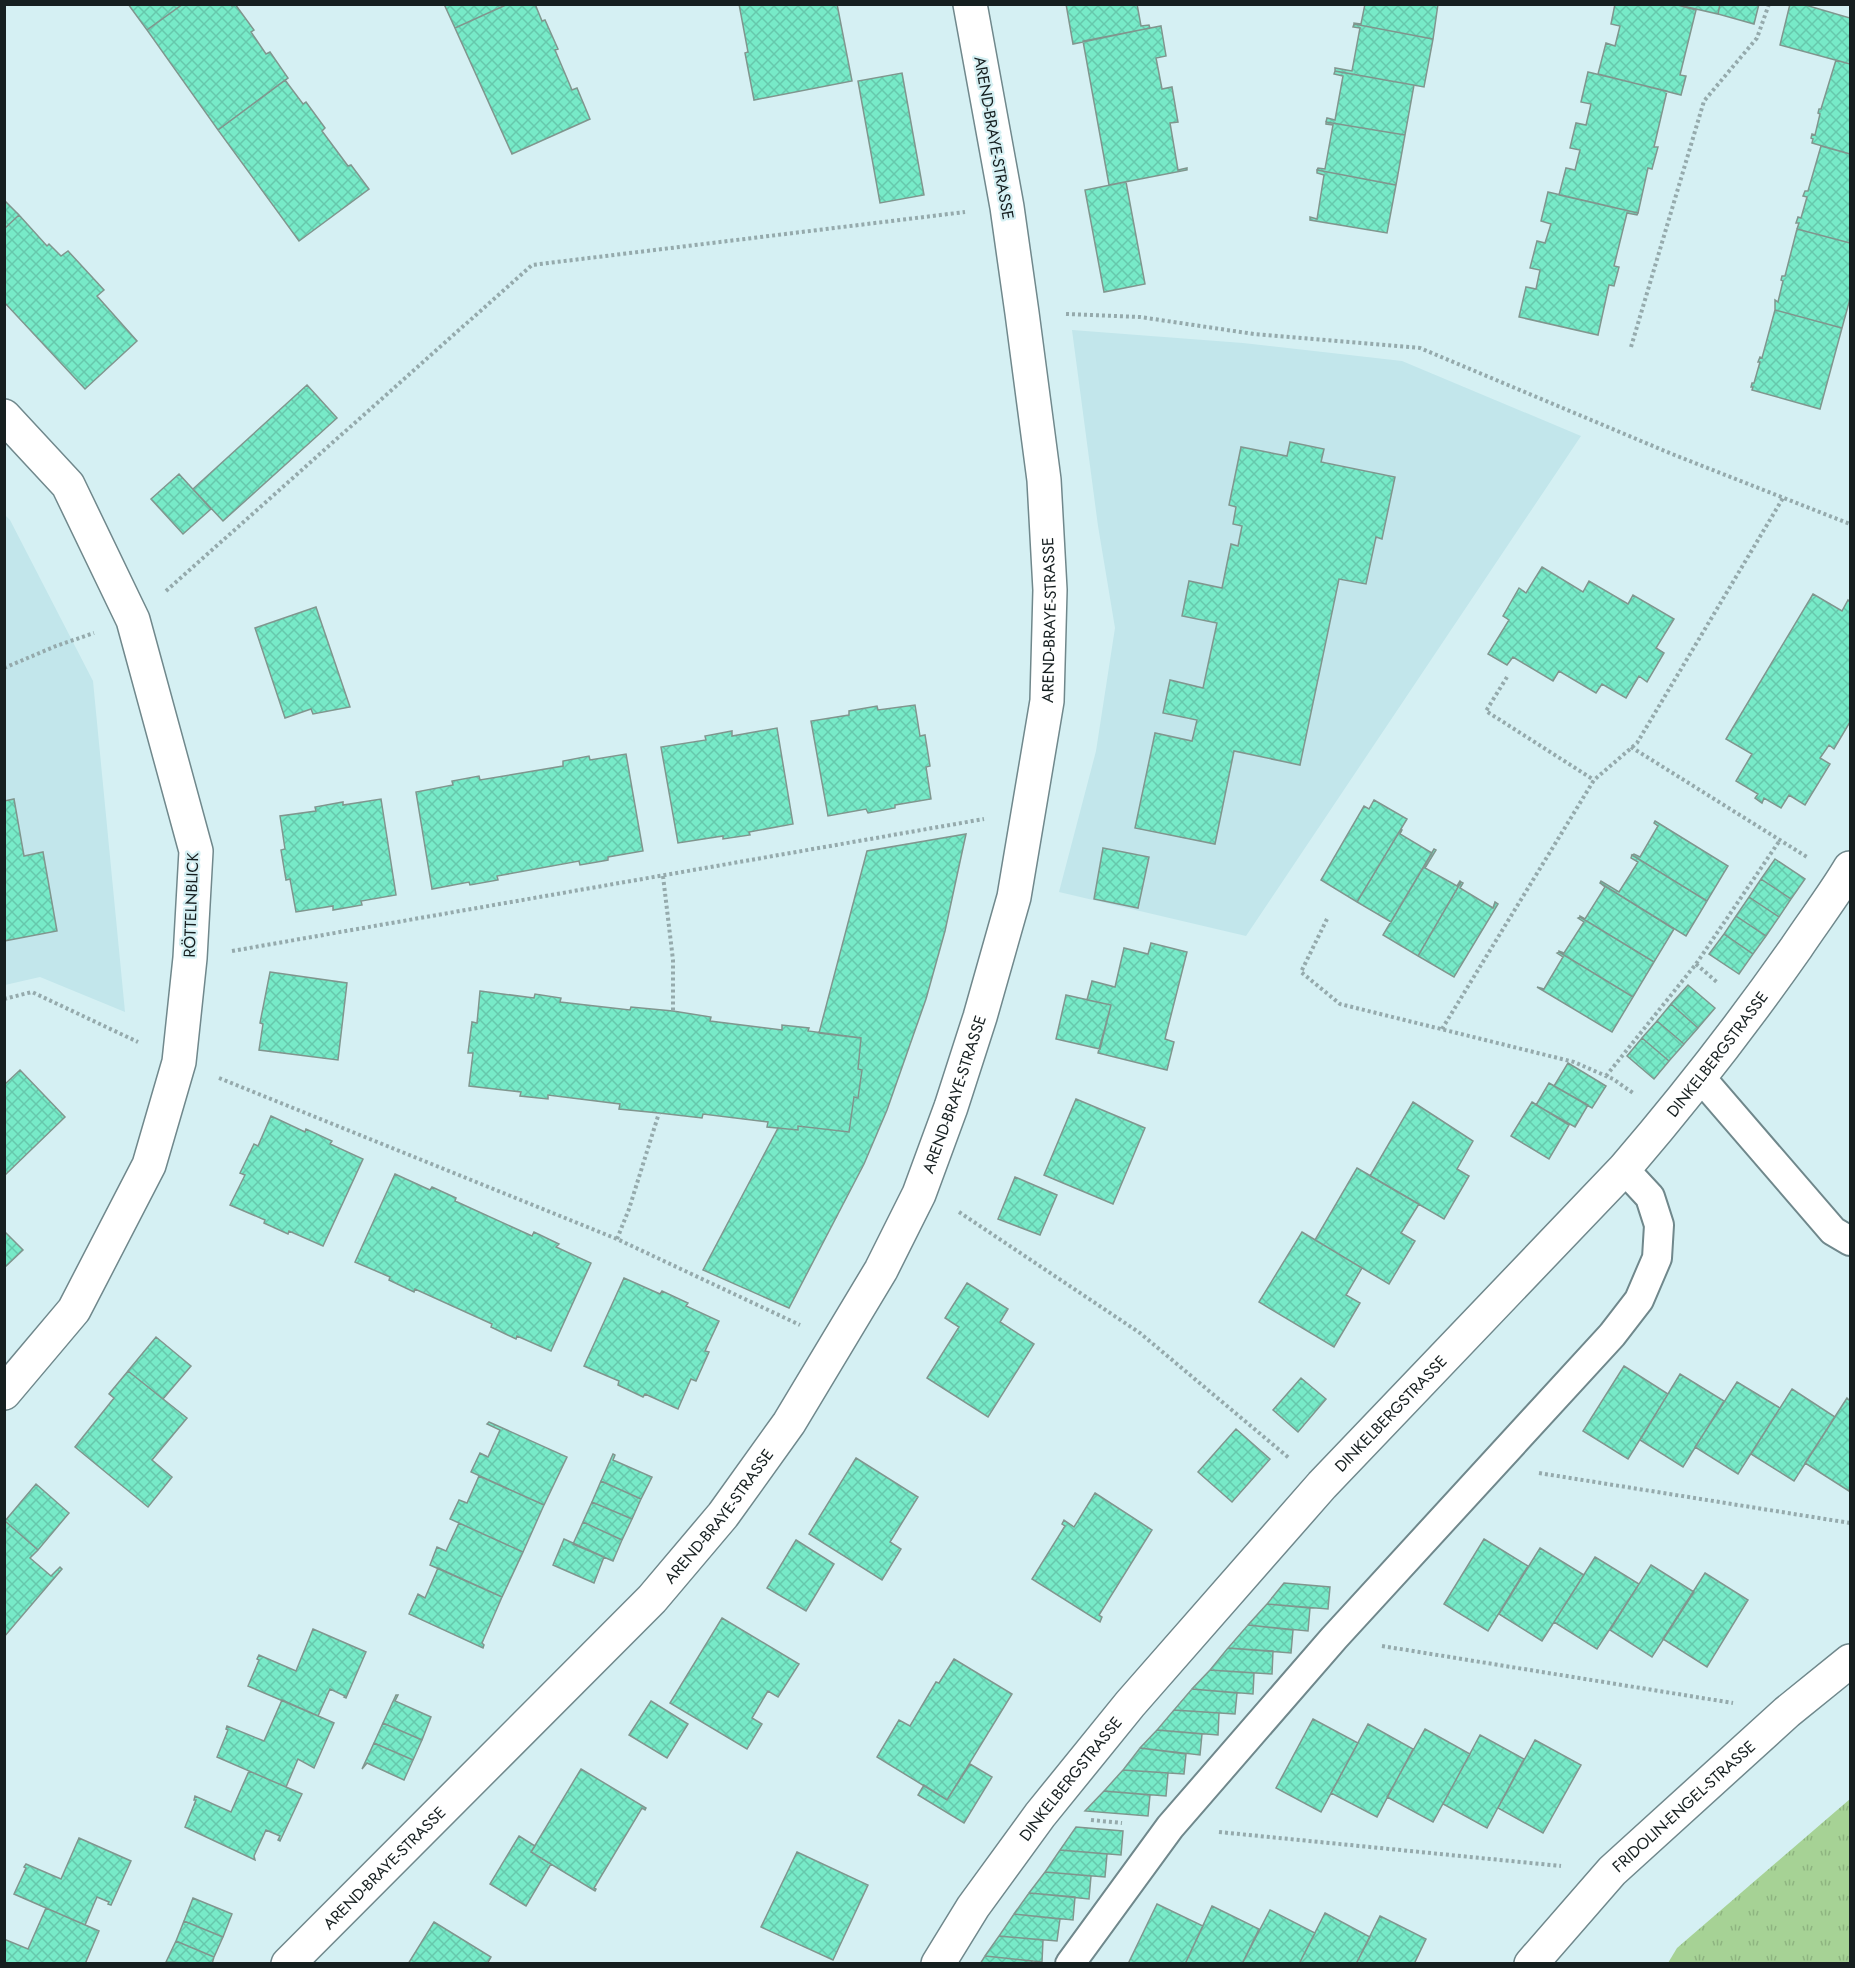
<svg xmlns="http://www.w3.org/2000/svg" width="1855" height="1968" font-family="Jost,sans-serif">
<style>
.built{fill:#c2e6eb}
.grass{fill:url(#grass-tufts)}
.building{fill:url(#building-cross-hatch);stroke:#80968e;stroke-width:1.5}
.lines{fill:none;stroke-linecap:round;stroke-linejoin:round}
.service-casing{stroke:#70888c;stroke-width:32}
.minor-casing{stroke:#70888c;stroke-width:36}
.path{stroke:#95aaac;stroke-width:4;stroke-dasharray:3 3;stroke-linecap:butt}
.service{stroke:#fff;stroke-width:28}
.minor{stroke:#fff;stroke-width:33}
.labels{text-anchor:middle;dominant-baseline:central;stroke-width:4.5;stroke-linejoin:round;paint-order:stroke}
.street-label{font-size:16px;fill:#161f20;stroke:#d5f0f3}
</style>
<defs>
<pattern id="grass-tufts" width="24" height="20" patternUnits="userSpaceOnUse" patternTransform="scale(1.5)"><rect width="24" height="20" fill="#a6d295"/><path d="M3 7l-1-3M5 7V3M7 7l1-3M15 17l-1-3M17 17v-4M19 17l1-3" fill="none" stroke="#8eb480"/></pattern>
<pattern id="building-cross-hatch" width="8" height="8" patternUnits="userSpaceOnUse" patternTransform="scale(1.5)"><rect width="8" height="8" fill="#77eac8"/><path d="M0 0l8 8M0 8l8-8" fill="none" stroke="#66c8ac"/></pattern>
</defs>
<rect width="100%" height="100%" fill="#d5f0f3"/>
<path class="built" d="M 1072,330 L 1243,343 L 1402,361 L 1581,436 L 1246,936 L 1059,892 L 1096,751 L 1115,628 L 1098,526 Z
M 4,514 L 10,520 L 93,681 L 125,1012 L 40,977 L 5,985 Z"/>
<path class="grass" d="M 1850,1799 L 1850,1963 L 1668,1963 L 1677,1948 Z"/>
<path class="building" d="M 128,4 L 183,4 L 147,30 Z
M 183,4 L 231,4 L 232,6 L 235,4 L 254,30 L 251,32 L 266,54 L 270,52 L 288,78 L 218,130 L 147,30 Z
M 444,4 L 508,4 L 455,28 Z
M 508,4 L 535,4 L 542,21 L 545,20 L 558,49 L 555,50 L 572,90 L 577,88 L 590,119 L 512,154 L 455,28 Z
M 739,4 L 837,4 L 852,81 L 754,100 L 745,53 L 748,52 Z
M 1066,4 L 1137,4 L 1141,26 L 1149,25 L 1150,28 L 1073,44 Z
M 1365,4 L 1438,4 L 1433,39 L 1354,24 L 1354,23 L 1361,24 Z
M 1615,4 L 1674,4 L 1696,10 L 1680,75 L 1686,76 L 1681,95 L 1598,74 L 1606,43 L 1615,46 L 1620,26 L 1611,24 Z
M 1674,4 L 1720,4 L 1718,14 Z
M 1720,4 L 1759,4 L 1754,24 L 1718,14 Z
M 1790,4 L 1802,4 L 1850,18 L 1850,64 L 1780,45 Z
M 1354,24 L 1433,39 L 1424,87 L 1335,71 L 1335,68 L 1352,71 L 1360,28 L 1353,27 Z
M 1161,26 L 1166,56 L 1156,58 L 1162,89 L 1172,87 L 1178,122 L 1170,123 L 1178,170 L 1187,168 L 1187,170 L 1109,185 L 1083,41 Z
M 1836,60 L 1850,64 L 1850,154 L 1812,143 L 1813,139 L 1811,138 L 1812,134 L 1815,135 L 1820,114 L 1818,113 L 1819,109 L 1821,109 Z
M 1335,71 L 1414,85 L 1405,135 L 1326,122 L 1327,118 L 1335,120 L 1343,76 L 1334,74 Z
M 1588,72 L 1667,91 L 1654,147 L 1658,147 L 1652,169 L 1648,168 L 1638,213 L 1559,195 L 1566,168 L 1575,170 L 1580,150 L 1570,148 L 1576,123 L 1586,125 L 1591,104 L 1581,102 Z
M 902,73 L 924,195 L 880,203 L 858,81 Z
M 285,80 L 303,104 L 306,102 L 325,128 L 322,131 L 348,166 L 351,165 L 369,189 L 299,241 L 218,130 Z
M 1326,122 L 1405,135 L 1396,185 L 1317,170 L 1318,168 L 1325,169 L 1333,125 L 1326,124 Z
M 1821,146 L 1850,154 L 1850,243 L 1797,229 L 1799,223 L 1796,223 L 1798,217 L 1801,218 L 1807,197 L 1803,196 L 1805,191 L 1808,191 Z
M 1317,170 L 1396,185 L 1387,233 L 1310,220 L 1310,217 L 1317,219 L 1324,175 L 1317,173 Z
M 1126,182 L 1145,284 L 1104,292 L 1085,190 Z
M 1548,192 L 1638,213 L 1637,215 L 1627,213 L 1614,266 L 1619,267 L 1614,286 L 1609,285 L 1598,335 L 1519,317 L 1526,287 L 1536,289 L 1540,270 L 1530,268 L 1537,241 L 1545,243 L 1551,224 L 1541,221 Z
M 4,200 L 19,215 L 4,229 Z
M 19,215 L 47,246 L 49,244 L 61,256 L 68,251 L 104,290 L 97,296 L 137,341 L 85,389 L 4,302 L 4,229 Z
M 1797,229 L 1850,243 L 1850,299 L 1842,328 L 1775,310 L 1775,300 L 1778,302 L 1783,281 L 1781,280 L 1782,276 L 1785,276 Z
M 1775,310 L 1842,328 L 1820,409 L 1752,390 L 1753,387 L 1751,387 L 1752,383 L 1754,383 L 1760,362 L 1758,362 L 1760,357 L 1762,358 Z
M 307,385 L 337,418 L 223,521 L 193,489 Z
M 1290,442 L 1324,449 L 1321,462 L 1395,477 L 1382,539 L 1376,537 L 1366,584 L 1339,579 L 1300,765 L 1234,751 L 1215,844 L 1135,828 L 1155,733 L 1192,741 L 1197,720 L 1163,713 L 1170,680 L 1203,688 L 1217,623 L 1182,616 L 1189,581 L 1222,588 L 1231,544 L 1238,546 L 1242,526 L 1233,524 L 1236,507 L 1229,505 L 1241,447 L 1287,456 Z
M 179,474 L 211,509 L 183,534 L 151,499 Z
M 1542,567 L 1583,592 L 1589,581 L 1628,604 L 1633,595 L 1674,619 L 1656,648 L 1664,653 L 1647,682 L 1639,676 L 1626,698 L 1602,684 L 1596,693 L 1559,671 L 1553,681 L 1513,657 L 1507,665 L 1488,654 L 1509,620 L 1503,616 L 1519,588 L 1526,593 Z
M 1813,594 L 1842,611 L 1848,600 L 1850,602 L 1850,722 L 1834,749 L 1829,745 L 1820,758 L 1830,764 L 1805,805 L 1789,795 L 1781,808 L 1764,798 L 1762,803 L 1755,798 L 1758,794 L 1736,781 L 1752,754 L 1726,739 Z
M 316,607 L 350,707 L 313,714 L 311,709 L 285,718 L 255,628 Z
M 915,705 L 920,736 L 925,735 L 930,766 L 926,767 L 931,799 L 895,805 L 895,808 L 868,813 L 866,809 L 828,816 L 811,721 L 849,715 L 849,711 L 877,706 L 878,710 Z
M 777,728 L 793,824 L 749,832 L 750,835 L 723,839 L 723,836 L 678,843 L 661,747 L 706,740 L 705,736 L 732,731 L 732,736 Z
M 626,754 L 643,851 L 608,857 L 608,860 L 580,865 L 579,861 L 497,876 L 498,880 L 470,885 L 469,882 L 432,889 L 416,792 L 453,785 L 452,781 L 479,776 L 480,780 L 563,766 L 563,761 L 589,756 L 590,760 Z
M 14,799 L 24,856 L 43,852 L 57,931 L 4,941 L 4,801 Z
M 381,799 L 396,895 L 361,901 L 362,905 L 333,910 L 333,906 L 296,912 L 290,879 L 286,880 L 281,850 L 285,849 L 280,816 L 316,811 L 315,807 L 343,802 L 343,805 Z
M 1374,800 L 1407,819 L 1357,902 L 1321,880 L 1364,806 L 1369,809 Z
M 1655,821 L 1728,866 L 1707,901 L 1632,855 L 1634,854 L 1640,857 L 1658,826 L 1654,823 Z
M 1401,829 L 1402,830 L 1400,834 L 1432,853 L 1391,922 L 1357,902 Z
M 966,834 L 945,931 L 926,999 L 887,1110 L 864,1164 L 789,1308 L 703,1270 L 778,1128 L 798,1130 L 798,1126 L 849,1132 L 854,1097 L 858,1098 L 862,1070 L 858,1069 L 861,1038 L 819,1033 L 867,851 Z
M 1103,848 L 1149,857 L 1138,908 L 1094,899 Z
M 1434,849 L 1436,850 L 1425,868 L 1457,886 L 1460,881 L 1461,882 L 1418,956 L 1383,935 Z
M 1632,855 L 1707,901 L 1686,936 L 1600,883 L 1601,881 L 1619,892 L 1638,862 L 1631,858 Z
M 1775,859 L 1805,879 L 1791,899 L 1761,879 Z
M 1761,879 L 1791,899 L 1779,917 L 1749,897 Z
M 1461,882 L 1463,883 L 1460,888 L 1493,908 L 1495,902 L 1498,904 L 1454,977 L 1418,956 Z
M 1600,883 L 1674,929 L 1654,962 L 1580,917 L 1580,916 L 1585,919 L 1605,887 Z
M 1749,897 L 1779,917 L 1766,936 L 1736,916 Z
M 1736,916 L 1766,936 L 1753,954 L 1724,934 Z
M 1580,917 L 1654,962 L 1633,997 L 1559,952 L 1559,951 L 1564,953 L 1584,922 L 1578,918 Z
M 1724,934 L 1753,954 L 1739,974 L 1709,954 Z
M 1151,943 L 1187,952 L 1165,1039 L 1174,1042 L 1167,1070 L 1098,1053 L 1111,1005 L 1087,1000 L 1092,981 L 1115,987 L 1124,948 L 1148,954 Z
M 1559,952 L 1633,997 L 1612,1032 L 1537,987 L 1544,989 L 1563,957 L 1557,953 Z
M 270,972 L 347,983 L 338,1060 L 259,1050 L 263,1024 L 260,1023 Z
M 1688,985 L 1715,1008 L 1698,1028 L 1671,1004 Z
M 480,991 L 534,998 L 535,994 L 561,998 L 560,1002 L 630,1010 L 631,1007 L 673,1011 L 711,1017 L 710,1021 L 782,1030 L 782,1025 L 809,1028 L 808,1031 L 861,1038 L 858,1069 L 862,1070 L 858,1098 L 854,1097 L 849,1132 L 798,1126 L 798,1130 L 767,1127 L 768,1122 L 703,1114 L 702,1118 L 659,1113 L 619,1109 L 620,1104 L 548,1095 L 548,1099 L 520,1096 L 521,1092 L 469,1086 L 473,1053 L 468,1053 L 472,1022 L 477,1023 Z
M 1066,995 L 1111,1005 L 1100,1049 L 1056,1039 Z
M 1671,1004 L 1698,1028 L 1684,1044 L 1657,1021 Z
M 1657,1021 L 1684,1044 L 1669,1061 L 1642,1038 Z
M 1642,1038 L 1669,1061 L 1654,1079 L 1627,1056 Z
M 1568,1063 L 1606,1086 L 1592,1108 L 1554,1086 Z
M 20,1070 L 65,1117 L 4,1176 L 4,1085 Z
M 1549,1083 L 1588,1105 L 1575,1127 L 1536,1105 Z
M 1076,1099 L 1145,1128 L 1113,1204 L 1044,1175 Z
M 1413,1102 L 1473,1141 L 1457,1169 L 1469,1176 L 1444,1219 L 1370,1176 Z
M 1532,1102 L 1569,1125 L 1549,1159 L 1511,1136 Z
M 271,1116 L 305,1132 L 306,1129 L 332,1141 L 330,1144 L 363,1159 L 323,1246 L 289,1231 L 288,1234 L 264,1223 L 265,1220 L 230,1205 L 245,1175 L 240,1173 L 254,1144 L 258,1146 Z
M 1357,1168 L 1419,1204 L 1401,1233 L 1415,1241 L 1389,1284 L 1315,1240 Z
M 395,1174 L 430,1190 L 432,1187 L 456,1198 L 455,1201 L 532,1236 L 534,1232 L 559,1244 L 556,1247 L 591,1263 L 551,1351 L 517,1336 L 516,1339 L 491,1327 L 492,1324 L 415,1289 L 414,1292 L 389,1280 L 390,1277 L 355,1262 Z
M 1015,1177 L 1057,1195 L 1040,1235 L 998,1219 Z
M 4,1231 L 23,1250 L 4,1268 Z
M 1302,1232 L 1362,1268 L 1346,1295 L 1360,1303 L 1334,1347 L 1259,1302 Z
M 624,1278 L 660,1294 L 662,1291 L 688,1303 L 686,1306 L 719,1321 L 705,1351 L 709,1352 L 696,1381 L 691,1379 L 678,1409 L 645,1394 L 643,1397 L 618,1385 L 619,1381 L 584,1366 Z
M 967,1283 L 1008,1309 L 1000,1322 L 1034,1344 L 988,1417 L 927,1378 L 959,1327 L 945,1318 Z
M 156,1337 L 191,1366 L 163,1399 L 128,1371 Z
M 1624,1366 L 1668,1394 L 1628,1459 L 1583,1431 Z
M 128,1371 L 187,1418 L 152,1460 L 172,1477 L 148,1507 L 75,1447 L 114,1398 L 109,1394 Z
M 1680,1374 L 1724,1401 L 1683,1467 L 1640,1440 Z
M 1301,1378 L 1326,1399 L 1298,1432 L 1273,1410 Z
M 1737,1382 L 1780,1408 L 1738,1474 L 1695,1447 Z
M 1792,1389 L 1835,1417 L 1794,1481 L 1751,1454 Z
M 1847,1398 L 1850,1401 L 1850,1488 L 1849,1491 L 1805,1463 Z
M 489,1422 L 567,1457 L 544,1505 L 471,1472 L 480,1453 L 488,1457 L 500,1430 L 487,1424 Z
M 1236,1429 L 1270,1459 L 1232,1502 L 1198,1472 Z
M 613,1454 L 615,1455 L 613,1460 L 652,1477 L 641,1499 L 601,1481 Z
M 856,1458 L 918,1497 L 890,1542 L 901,1549 L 882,1580 L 809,1534 Z
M 479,1476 L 544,1505 L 523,1552 L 450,1519 L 459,1500 L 467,1503 Z
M 601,1481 L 641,1499 L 632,1519 L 592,1502 Z
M 36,1484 L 69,1513 L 38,1550 L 5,1521 Z
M 1095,1493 L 1152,1530 L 1099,1615 L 1102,1617 L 1100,1622 L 1032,1579 L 1065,1526 L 1062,1524 L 1064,1520 L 1074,1527 Z
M 592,1502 L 632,1519 L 622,1540 L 583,1522 Z
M 5,1521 L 38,1550 L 30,1558 L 51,1576 L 60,1567 L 62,1569 L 4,1637 Z
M 583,1522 L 622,1540 L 613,1561 L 573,1544 Z
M 459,1523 L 523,1552 L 502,1597 L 430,1565 L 437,1547 L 446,1551 Z
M 564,1539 L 604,1557 L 594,1583 L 553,1565 Z
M 1484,1539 L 1528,1566 L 1488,1631 L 1444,1604 Z
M 796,1540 L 834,1564 L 806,1611 L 767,1588 Z
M 1540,1548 L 1584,1575 L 1542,1641 L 1499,1614 Z
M 1595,1557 L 1639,1584 L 1597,1649 L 1554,1622 Z
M 1651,1565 L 1694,1592 L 1652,1657 L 1610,1630 Z
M 438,1568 L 502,1597 L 482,1643 L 484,1645 L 483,1648 L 409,1614 L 418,1594 L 425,1598 Z
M 1705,1573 L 1748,1600 L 1707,1667 L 1663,1639 Z
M 1284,1583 L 1330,1587 L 1328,1609 L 1267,1604 Z
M 1267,1604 L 1310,1608 L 1308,1631 L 1248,1625 Z
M 722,1618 L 799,1664 L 778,1697 L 768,1691 L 752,1718 L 762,1724 L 747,1749 L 670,1703 Z
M 1248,1625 L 1293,1630 L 1291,1653 L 1228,1648 Z
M 313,1629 L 366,1652 L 346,1698 L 344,1697 L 345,1696 L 330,1689 L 318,1716 L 248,1686 L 259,1660 L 257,1659 L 259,1655 L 296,1671 Z
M 1228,1648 L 1273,1651 L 1272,1674 L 1210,1670 Z
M 954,1659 L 1012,1694 L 947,1800 L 877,1757 L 899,1720 L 910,1726 L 936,1682 L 939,1683 Z
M 1210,1670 L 1254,1673 L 1253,1694 L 1192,1689 Z
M 1192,1689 L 1237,1693 L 1235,1714 L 1174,1710 Z
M 396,1695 L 398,1695 L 395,1701 L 431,1717 L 422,1740 L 383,1723 Z
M 282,1700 L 334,1723 L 314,1768 L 298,1759 L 286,1787 L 217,1757 L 228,1730 L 226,1729 L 227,1726 L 264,1741 Z
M 651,1701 L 688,1724 L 667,1758 L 629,1735 Z
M 1174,1710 L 1219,1713 L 1218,1735 L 1157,1730 Z
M 1313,1719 L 1358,1743 L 1321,1812 L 1276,1788 Z
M 383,1723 L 422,1740 L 413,1760 L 374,1743 Z
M 1368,1724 L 1413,1749 L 1377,1817 L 1331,1793 Z
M 1425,1729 L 1470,1754 L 1433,1822 L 1387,1797 Z
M 1157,1730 L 1202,1734 L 1200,1755 L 1140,1748 Z
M 1480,1735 L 1524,1759 L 1487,1828 L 1443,1804 Z
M 1535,1740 L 1581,1765 L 1543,1833 L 1498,1808 Z
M 374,1743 L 413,1760 L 404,1780 L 367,1763 L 362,1769 Z
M 1140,1748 L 1186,1754 L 1184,1774 L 1123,1770 Z
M 970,1764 L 992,1777 L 964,1823 L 918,1795 L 924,1785 L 947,1800 Z
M 581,1769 L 646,1808 L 645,1810 L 642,1808 L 594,1888 L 596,1889 L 595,1891 L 531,1852 Z
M 1123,1770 L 1168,1773 L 1166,1796 L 1104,1791 Z
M 249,1771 L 302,1794 L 280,1841 L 278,1840 L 280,1836 L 266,1830 L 254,1856 L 255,1860 L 185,1827 L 196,1800 L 194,1800 L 195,1796 L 231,1812 Z
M 1104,1791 L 1150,1795 L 1148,1816 L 1085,1811 Z
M 1076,1827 L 1123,1831 L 1121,1855 L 1060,1850 Z
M 519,1836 L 535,1846 L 531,1852 L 551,1864 L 526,1906 L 490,1884 Z
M 79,1838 L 131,1861 L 111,1905 L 108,1904 L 109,1902 L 97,1897 L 85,1925 L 14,1894 L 26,1868 L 24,1867 L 26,1864 L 61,1879 Z
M 1060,1850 L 1107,1854 L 1105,1877 L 1045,1872 Z
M 797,1852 L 868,1885 L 833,1960 L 761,1927 Z
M 1045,1872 L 1091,1876 L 1089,1899 L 1029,1893 Z
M 1029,1893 L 1075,1897 L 1073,1920 L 1014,1914 Z
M 193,1898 L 232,1914 L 223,1937 L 184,1921 Z
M 1157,1904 L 1203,1926 L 1185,1964 L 1128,1964 Z
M 1212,1906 L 1259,1929 L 1242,1964 L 1185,1964 Z
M 46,1908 L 99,1931 L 85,1964 L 4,1964 L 4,1939 L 28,1949 Z
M 1270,1910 L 1315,1933 L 1299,1964 L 1242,1964 Z
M 1325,1913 L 1370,1937 L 1356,1964 L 1299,1964 Z
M 1014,1914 L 1060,1919 L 1057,1941 L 999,1936 Z
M 1380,1916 L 1426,1939 L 1414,1964 L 1356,1964 Z
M 184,1921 L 223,1937 L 214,1957 L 176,1941 Z
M 434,1922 L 491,1957 L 487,1964 L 408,1964 Z
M 999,1936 L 1043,1940 L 1042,1962 L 985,1956 Z
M 176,1941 L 214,1957 L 212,1964 L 166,1962 Z
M 985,1956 L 1032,1961 L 1031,1964 L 980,1964 Z"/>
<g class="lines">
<defs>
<path id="service" d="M 1701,1078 L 1833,1231 L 1850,1241
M 1070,1964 L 1170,1827 L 1334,1638 L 1612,1335 L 1639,1300 L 1657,1258 L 1659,1225 L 1650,1197 L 1624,1169"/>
<g id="minor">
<path d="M 4,416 L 68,485 L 133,620 L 196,851 L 190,958 L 179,1062 L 149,1165 L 74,1310 L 4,1393"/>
<path id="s1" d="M 288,1964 L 652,1599 L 723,1515 L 789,1423 L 881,1270 L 919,1194 L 951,1107 L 980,1017 L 1014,897 L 1047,701 L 1050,590 L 1044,480 L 1022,313 L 1007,207 L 970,4"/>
<path id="s2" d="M 938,1964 L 973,1907 L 1040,1815 L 1130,1704 L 1322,1485 L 1624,1169 C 1685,1098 1742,1025 1796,948 C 1814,921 1834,895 1850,868"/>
<path id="s3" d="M 1531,1964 L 1612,1871 L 1787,1712 L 1850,1661"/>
</g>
</defs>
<use href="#service" class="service-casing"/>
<use href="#minor" class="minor-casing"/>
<path class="path" d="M 1066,314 L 1140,317 L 1254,334 L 1420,348 L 1672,454 L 1850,524
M 1631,347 L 1704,101 L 1757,38 L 1769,4
M 166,591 L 532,265 L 965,212
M 4,668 L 56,646 L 94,633
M 1507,677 L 1486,711 L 1594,780
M 1631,747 L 1807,857
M 663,876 L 673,960 L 673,1011
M 1327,919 L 1301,972 L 1340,1004 L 1574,1062 L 1613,1079 L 1633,1093
M 232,951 L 984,819
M 1696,964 L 1718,983
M 4,999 L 32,992 L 138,1042
M 1442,1029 L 1594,780 L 1637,743 L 1783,498
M 1606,1076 L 1696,964 L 1780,840
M 219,1078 L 617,1239 L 800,1325
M 959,1212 L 1140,1333 L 1289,1458
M 617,1239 L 629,1209 L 659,1113
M 1539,1473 L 1850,1523
M 1382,1646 L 1733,1703
M 1091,1820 L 1122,1823
M 1219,1832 L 1561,1866"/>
<use href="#service" class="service"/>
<use href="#minor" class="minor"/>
</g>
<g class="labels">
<g class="street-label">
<text transform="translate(994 138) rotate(80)">AREND-BRAYE-STRASSE</text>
<text stroke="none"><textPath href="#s1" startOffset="1594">AREND-BRAYE-STRASSE</textPath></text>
<text transform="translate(191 905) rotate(-88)">RÖTTELNBLICK</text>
<text stroke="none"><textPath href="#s2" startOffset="1200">DINKELBERGSTRASSE</textPath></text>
<text stroke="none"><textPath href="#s1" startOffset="1108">AREND-BRAYE-STRASSE</textPath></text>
<text stroke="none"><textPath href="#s2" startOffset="714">DINKELBERGSTRASSE</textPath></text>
<text stroke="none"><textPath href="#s1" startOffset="622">AREND-BRAYE-STRASSE</textPath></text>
<text stroke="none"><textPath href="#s2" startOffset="228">DINKELBERGSTRASSE</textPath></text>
<text stroke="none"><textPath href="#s3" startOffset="220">FRIDOLIN-ENGEL-STRASSE</textPath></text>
<text stroke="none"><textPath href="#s1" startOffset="136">AREND-BRAYE-STRASSE</textPath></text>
</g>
</g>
<rect width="1855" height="1968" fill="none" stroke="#161f20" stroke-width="12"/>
</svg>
